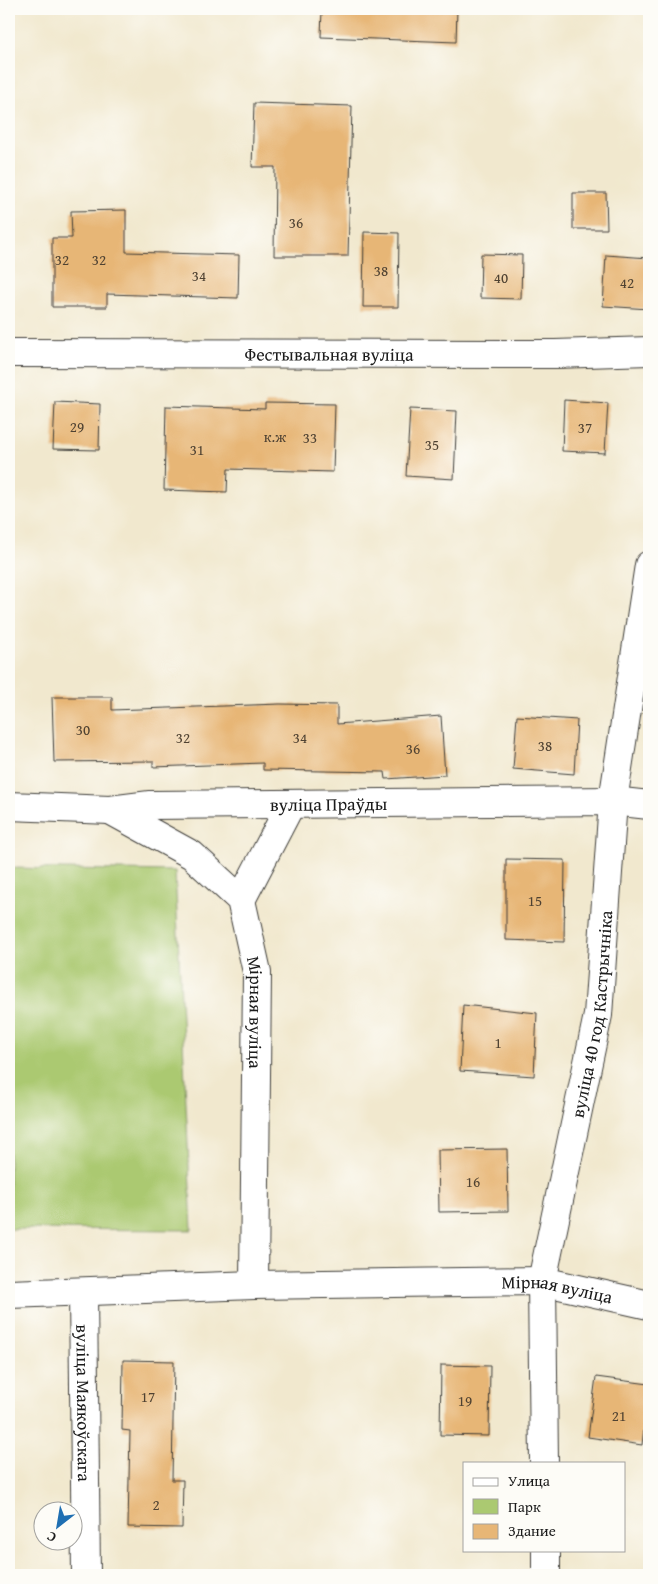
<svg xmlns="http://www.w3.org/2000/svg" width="658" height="1584" font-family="'Gentium Book Plus',serif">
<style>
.green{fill:#abc971;stroke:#647246}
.building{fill:#e7b676}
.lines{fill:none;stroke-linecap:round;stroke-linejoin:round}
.minor-casing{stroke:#3c3b37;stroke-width:30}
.minor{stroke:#fff;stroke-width:28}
.labels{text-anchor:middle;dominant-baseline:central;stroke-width:5;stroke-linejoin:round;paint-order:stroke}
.number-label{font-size:15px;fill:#4f4232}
.street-label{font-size:18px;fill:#1c1c1c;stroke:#fdfcf7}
</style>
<rect width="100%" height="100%" fill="#fdfcf7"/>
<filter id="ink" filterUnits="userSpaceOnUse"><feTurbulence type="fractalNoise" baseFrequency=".02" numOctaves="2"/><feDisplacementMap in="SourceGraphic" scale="10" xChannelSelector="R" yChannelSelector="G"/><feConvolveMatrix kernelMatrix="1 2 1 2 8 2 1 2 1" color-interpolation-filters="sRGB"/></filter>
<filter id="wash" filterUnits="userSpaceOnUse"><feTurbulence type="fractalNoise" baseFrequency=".0096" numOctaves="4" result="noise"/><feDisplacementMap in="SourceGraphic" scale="20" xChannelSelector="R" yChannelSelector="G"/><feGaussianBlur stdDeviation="1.12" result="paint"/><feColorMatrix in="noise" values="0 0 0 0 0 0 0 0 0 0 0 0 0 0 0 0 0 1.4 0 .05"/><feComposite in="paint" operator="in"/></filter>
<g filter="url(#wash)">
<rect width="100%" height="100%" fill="#f1e8ce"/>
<path class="green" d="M 9,868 L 175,871 L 192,1230 L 9,1229 Z"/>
<g id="blocks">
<path class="building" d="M 322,9 L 457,9 L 456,42 L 321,37 Z
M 254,103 L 352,106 L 348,256 L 274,256 L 275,167 L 252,167 Z
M 573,193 L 606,193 L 607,229 L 573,229 Z
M 126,210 L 126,252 L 239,255 L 238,298 L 107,294 L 107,307 L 52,307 L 52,238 L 72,238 L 71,211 Z
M 364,232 L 399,233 L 398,307 L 363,307 Z
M 481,254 L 522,255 L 521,299 L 480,298 Z
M 606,255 L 649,258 L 649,309 L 603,306 Z
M 564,400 L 608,403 L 605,453 L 562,451 Z
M 55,402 L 100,404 L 99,450 L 53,449 Z
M 265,403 L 335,404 L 333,472 L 228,469 L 227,492 L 164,490 L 166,406 L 265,409 Z
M 410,409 L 457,411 L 454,479 L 406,476 Z
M 52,697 L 112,697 L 112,710 L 280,704 L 337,705 L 337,724 L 441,716 L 445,775 L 386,779 L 385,772 L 263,770 L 263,763 L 153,767 L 153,761 L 54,762 Z
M 517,716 L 577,720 L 574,774 L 513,769 Z
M 506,859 L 565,860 L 564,942 L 506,940 Z
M 463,1005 L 537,1013 L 534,1076 L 460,1071 Z
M 507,1149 L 508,1211 L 439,1212 L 438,1150 Z
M 123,1360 L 174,1361 L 172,1480 L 183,1480 L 182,1528 L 128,1527 L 130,1431 L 122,1430 Z
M 441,1365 L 490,1366 L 489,1436 L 440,1435 Z
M 596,1377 L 649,1384 L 642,1445 L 588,1437 Z"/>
</g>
</g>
<g filter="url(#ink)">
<use href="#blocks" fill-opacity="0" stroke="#3c3b37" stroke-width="1"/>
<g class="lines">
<defs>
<g id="minor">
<path id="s1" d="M 9,353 L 555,354 L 649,351"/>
<path id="s2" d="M 9,806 L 110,810 L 150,805 L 613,801 L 649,805"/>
<path id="s3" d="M 110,810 L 192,855 L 241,900 L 257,972 L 254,1285"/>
<path d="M 241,900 L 291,804"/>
<path id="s4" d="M 83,1292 L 86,1575"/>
<path id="s5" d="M 9,1294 L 254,1285 L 542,1281 L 649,1305"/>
<path id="s6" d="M 544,1463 L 542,1281 L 598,1015 L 613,801 L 649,565"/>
<path d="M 546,1550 L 546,1575"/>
</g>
</defs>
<use href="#minor" class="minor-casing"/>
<use href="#minor" class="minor"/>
</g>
</g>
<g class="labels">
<g class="number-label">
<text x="296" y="222">36</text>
<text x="62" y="259">32</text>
<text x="99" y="259">32</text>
<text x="381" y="270">38</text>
<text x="199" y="275">34</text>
<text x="501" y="277">40</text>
<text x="627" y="282">42</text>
<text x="77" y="426">29</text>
<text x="585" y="427">37</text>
<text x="275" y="436">к.ж</text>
<text x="310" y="437">33</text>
<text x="432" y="444">35</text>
<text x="197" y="449">31</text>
<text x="83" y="729">30</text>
<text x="183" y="737">32</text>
<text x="300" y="737">34</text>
<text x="545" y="745">38</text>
<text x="413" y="748">36</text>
<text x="535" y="900">15</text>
<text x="498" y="1042">1</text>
<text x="473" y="1181">16</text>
<text x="148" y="1396">17</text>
<text x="465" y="1400">19</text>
<text x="619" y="1415">21</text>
<text x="156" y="1504">2</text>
</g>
<g class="street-label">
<text stroke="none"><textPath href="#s1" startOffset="320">Фестывальная вуліца</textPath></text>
<text stroke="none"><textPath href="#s2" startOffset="320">вуліца Праўды</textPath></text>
<text stroke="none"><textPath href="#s3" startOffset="274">Мірная вуліца</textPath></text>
<text stroke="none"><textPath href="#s6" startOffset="454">вуліца 40 год Кастрычніка</textPath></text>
<text stroke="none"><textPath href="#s5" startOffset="549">Мірная вуліца</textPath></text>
<text stroke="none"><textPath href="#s4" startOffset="111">вуліца Маякоўскага</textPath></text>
</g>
</g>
<rect width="658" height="1584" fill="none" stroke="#fdfcf7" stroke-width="30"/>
<rect x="463" y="1462" width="162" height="90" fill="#fdfcf7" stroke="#a3a29f"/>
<rect x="473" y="1478" width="25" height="8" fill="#ffffff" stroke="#a3a29f"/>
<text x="508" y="1486" font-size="15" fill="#1c1c1c">Улица</text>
<rect x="473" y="1499" width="25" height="15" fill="#abc971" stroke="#a3a29f"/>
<text x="508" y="1512" font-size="15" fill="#1c1c1c">Парк</text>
<rect x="473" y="1524" width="25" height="15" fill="#e7b676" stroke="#a3a29f"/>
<text x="508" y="1536" font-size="15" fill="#1c1c1c">Здание</text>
<g transform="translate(58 1526) rotate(211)"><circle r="24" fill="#fdfcf7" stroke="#a3a29f"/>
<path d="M0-4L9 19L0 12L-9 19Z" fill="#1f6fb2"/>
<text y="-8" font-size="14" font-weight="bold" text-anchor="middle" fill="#1c1c1c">С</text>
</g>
</svg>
